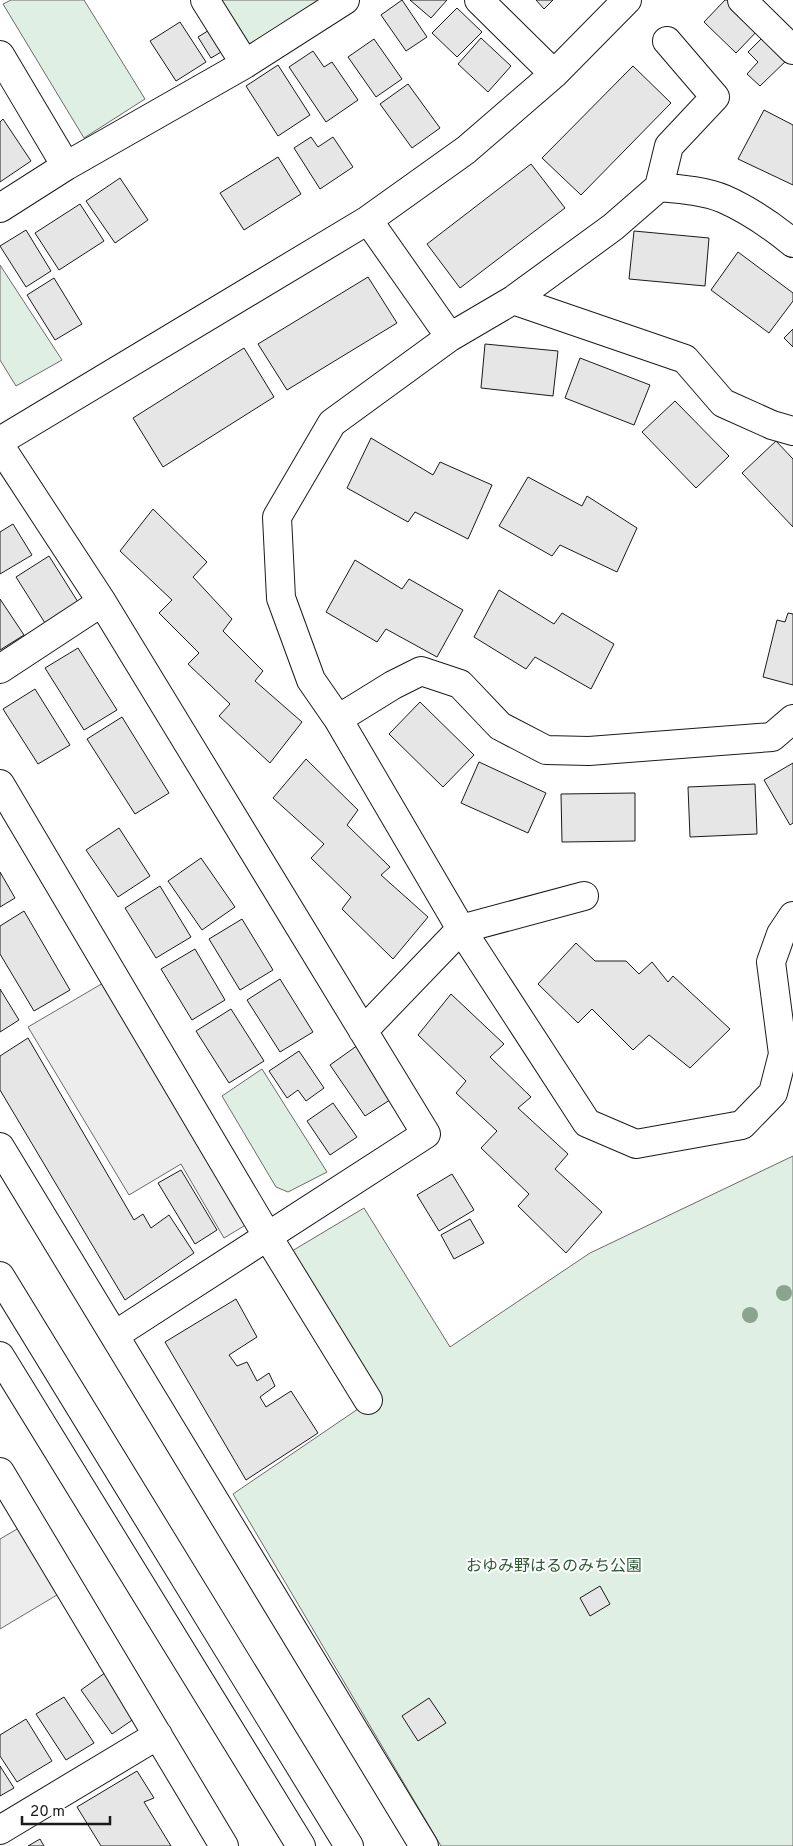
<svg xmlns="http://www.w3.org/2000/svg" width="793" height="1846" font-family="Overpass,'Noto Sans JP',sans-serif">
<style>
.green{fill:#e0efe3;stroke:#6a6a6a}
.parking{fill:#ededed;stroke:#6a6a6a}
.building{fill:#e6e6e6;stroke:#1a1a1a}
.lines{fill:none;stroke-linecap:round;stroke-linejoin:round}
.minor-casing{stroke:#1a1a1a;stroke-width:30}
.minor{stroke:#fff;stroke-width:28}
.tree{fill:#8aa48f}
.labels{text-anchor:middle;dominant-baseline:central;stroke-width:4;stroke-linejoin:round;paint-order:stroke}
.park-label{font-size:16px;fill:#2b5a34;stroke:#fff}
</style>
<rect width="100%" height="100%" fill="#fff"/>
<path class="green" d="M 11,0 L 84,0 L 145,99 L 84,138 L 3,4 Z
M 213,0 L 322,0 L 249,44 L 237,38 Z
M 0,265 L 62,360 L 16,386 L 0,360 Z
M 262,1069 L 327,1172 L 288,1192 L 276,1187 L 222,1096 Z
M 793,1156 L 793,1846 L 441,1846 L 233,1494 L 377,1396 L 292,1251 L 364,1208 L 450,1347 L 590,1253 Z"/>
<path class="parking" d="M 110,979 L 254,1220 L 224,1238 L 181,1164 L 129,1195 L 28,1027 Z
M 24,1525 L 62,1592 L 0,1629 L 0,1539 Z"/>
<path class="building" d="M 402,0 L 427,37 L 406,51 L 381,15 Z
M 410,0 L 447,0 L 431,18 Z
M 536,0 L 553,0 L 544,9 Z
M 725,0 L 731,0 L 760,28 L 736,53 L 704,22 Z
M 457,8 L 482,32 L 457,57 L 432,33 Z
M 180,22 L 206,62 L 176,81 L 150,41 Z
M 219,24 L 233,45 L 211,58 L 198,37 Z
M 766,34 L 789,58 L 760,86 L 747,74 L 758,62 L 748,52 Z
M 481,38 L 511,66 L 488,92 L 458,64 Z
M 374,39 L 402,79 L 376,97 L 348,57 Z
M 313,51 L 324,67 L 332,62 L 358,100 L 326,122 L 289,67 Z
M 278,65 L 310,115 L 278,136 L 246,86 Z
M 633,66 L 671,103 L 581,195 L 542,158 Z
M 408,84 L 440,128 L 412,148 L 380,104 Z
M 764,110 L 793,125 L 793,185 L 738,159 Z
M 3,119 L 31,161 L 0,182 L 0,122 Z
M 311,137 L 318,147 L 333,137 L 353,167 L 320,189 L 294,148 Z
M 278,157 L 301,194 L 244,230 L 220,193 Z
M 531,164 L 565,208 L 460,288 L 427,244 Z
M 120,178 L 148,220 L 115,243 L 86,201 Z
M 80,204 L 104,241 L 59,270 L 35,233 Z
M 26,230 L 51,271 L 26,287 L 0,246 Z
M 634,231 L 709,238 L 705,286 L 629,279 Z
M 738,252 L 793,293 L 793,301 L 769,333 L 711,290 Z
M 368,277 L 397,323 L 287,390 L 258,344 Z
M 54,278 L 82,324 L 55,340 L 27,295 Z
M 793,329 L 793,347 L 784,338 Z
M 485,344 L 558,351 L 553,396 L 481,388 Z
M 244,348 L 274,397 L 163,467 L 133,418 Z
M 580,358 L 650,385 L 634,425 L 565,398 Z
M 675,401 L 729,456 L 696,488 L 642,432 Z
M 371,438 L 433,475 L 440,462 L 492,485 L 468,539 L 415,512 L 408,522 L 347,488 Z
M 776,441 L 793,459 L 793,527 L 742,473 Z
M 528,477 L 582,506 L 587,496 L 637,528 L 617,572 L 560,545 L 552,556 L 499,526 Z
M 153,509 L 207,562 L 193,577 L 232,619 L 223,631 L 263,671 L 255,681 L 302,722 L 270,763 L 219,716 L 230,704 L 188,664 L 199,653 L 159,613 L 172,600 L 120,551 Z
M 13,524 L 32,555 L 0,574 L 0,532 Z
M 49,556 L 78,602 L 45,623 L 16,577 Z
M 355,560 L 402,589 L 409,579 L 463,610 L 437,657 L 386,629 L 377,642 L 326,612 Z
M 499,590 L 554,624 L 562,613 L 614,644 L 591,689 L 535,657 L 526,669 L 474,637 Z
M 0,599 L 24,635 L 0,650 Z
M 788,613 L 793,614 L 793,685 L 763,677 L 777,620 L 785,622 Z
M 78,648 L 117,710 L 84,730 L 45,668 Z
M 35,689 L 70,745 L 38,764 L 3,709 Z
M 420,702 L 474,755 L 443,787 L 389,734 Z
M 122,717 L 169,793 L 135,814 L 87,739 Z
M 306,759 L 358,810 L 347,825 L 390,867 L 381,875 L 428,917 L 393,959 L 342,909 L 351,897 L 311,858 L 324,844 L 273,798 Z
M 479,762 L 546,793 L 528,833 L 461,803 Z
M 793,763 L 793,823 L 790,825 L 764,780 Z
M 755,784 L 757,834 L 690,837 L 688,787 Z
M 635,793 L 635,841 L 562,842 L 561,794 Z
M 119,828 L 150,876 L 118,897 L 86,850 Z
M 201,858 L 235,907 L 202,930 L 168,881 Z
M 0,872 L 15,898 L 0,907 Z
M 160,886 L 191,937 L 156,958 L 125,908 Z
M 24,911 L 70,990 L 34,1011 L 0,954 L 0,926 Z
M 242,919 L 273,970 L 240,990 L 209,939 Z
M 576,943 L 595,961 L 626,961 L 639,974 L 652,962 L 668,982 L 673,976 L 730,1029 L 690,1068 L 649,1035 L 633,1050 L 592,1009 L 578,1023 L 538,984 Z
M 195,949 L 225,1000 L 192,1020 L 161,969 Z
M 280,979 L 313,1032 L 280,1052 L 247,1000 Z
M 0,989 L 19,1020 L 0,1032 Z
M 451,994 L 504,1044 L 490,1057 L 531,1097 L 518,1108 L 568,1154 L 555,1169 L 602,1212 L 566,1253 L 518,1206 L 529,1194 L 481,1148 L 497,1131 L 456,1093 L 466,1081 L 418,1035 Z
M 231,1009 L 264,1061 L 229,1083 L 196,1031 Z
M 28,1038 L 134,1220 L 143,1214 L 151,1228 L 169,1215 L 194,1253 L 125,1300 L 0,1090 L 0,1056 Z
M 358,1045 L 393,1098 L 365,1116 L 330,1065 Z
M 299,1051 L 324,1088 L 306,1101 L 298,1090 L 287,1098 L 269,1071 Z
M 333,1103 L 357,1137 L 330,1155 L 307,1121 Z
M 181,1170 L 217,1230 L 195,1244 L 158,1183 Z
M 452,1174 L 474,1210 L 439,1231 L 417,1195 Z
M 470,1219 L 484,1243 L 454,1259 L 441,1235 Z
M 236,1299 L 257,1337 L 229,1355 L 237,1366 L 247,1362 L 257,1381 L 269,1373 L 275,1386 L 260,1397 L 266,1407 L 291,1391 L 318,1433 L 246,1480 L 165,1342 Z
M 600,1586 L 610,1604 L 590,1616 L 580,1598 Z
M 109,1670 L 141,1714 L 112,1734 L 81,1690 Z
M 64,1697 L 94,1743 L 66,1760 L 36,1714 Z
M 429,1698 L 446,1723 L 418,1741 L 402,1716 Z
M 26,1719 L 52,1761 L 17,1782 L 0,1756 L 0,1735 Z
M 0,1766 L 14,1788 L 0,1796 Z
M 137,1771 L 154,1798 L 144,1802 L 171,1846 L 101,1846 L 77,1807 Z
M 40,1839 L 44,1846 L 28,1846 Z"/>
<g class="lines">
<defs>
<path id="minor" d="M 205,0 L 245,64
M 479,0 L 554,74
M 742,0 L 793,50
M 0,55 L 66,166
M 659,187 L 669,146 L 715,97 L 667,41
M 0,208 L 66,166 L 245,64 L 345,0
M 368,220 L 450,337
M 793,243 C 772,226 749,210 724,199 C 705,191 680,189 659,187 L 613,227 L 513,300 L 450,337 L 332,423 L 277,517 L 281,598 L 311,680 L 338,719 L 461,929 L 587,1123 L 636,1144 L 742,1125 L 773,1093 L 783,1054 L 771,962 L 781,934 L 793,916
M 513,300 L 685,359 L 723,403 L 772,425 L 793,431
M 0,441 L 368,220 L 466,150 L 554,74 L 627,0
M 0,446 L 102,602 L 426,1134 L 115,1335
M 0,669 L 102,602
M 338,719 L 393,685 L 421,671 L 460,684 L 500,726 L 546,750 L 589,751 L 772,737 L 793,719
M 0,784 L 268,1237 L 368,1400
M 363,1031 L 461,929 L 584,896
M 0,1147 L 424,1846
M 0,1276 L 349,1846
M 0,1356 L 301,1846
M 0,1472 L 224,1846
M 0,1830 L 158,1735"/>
</defs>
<use href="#minor" class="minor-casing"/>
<use href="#minor" class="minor"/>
</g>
<g class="tree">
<circle cx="784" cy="1293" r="8"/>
<circle cx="750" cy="1315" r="8"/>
</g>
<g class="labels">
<g class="park-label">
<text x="554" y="1567">おゆみ野はるのみち公園</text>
</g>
</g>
<path d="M22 1816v8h88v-8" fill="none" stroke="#1a1a1a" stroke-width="2.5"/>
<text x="30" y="1816" font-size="15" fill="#1a1a1a" stroke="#ffffff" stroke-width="4" paint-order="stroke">20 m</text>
</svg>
